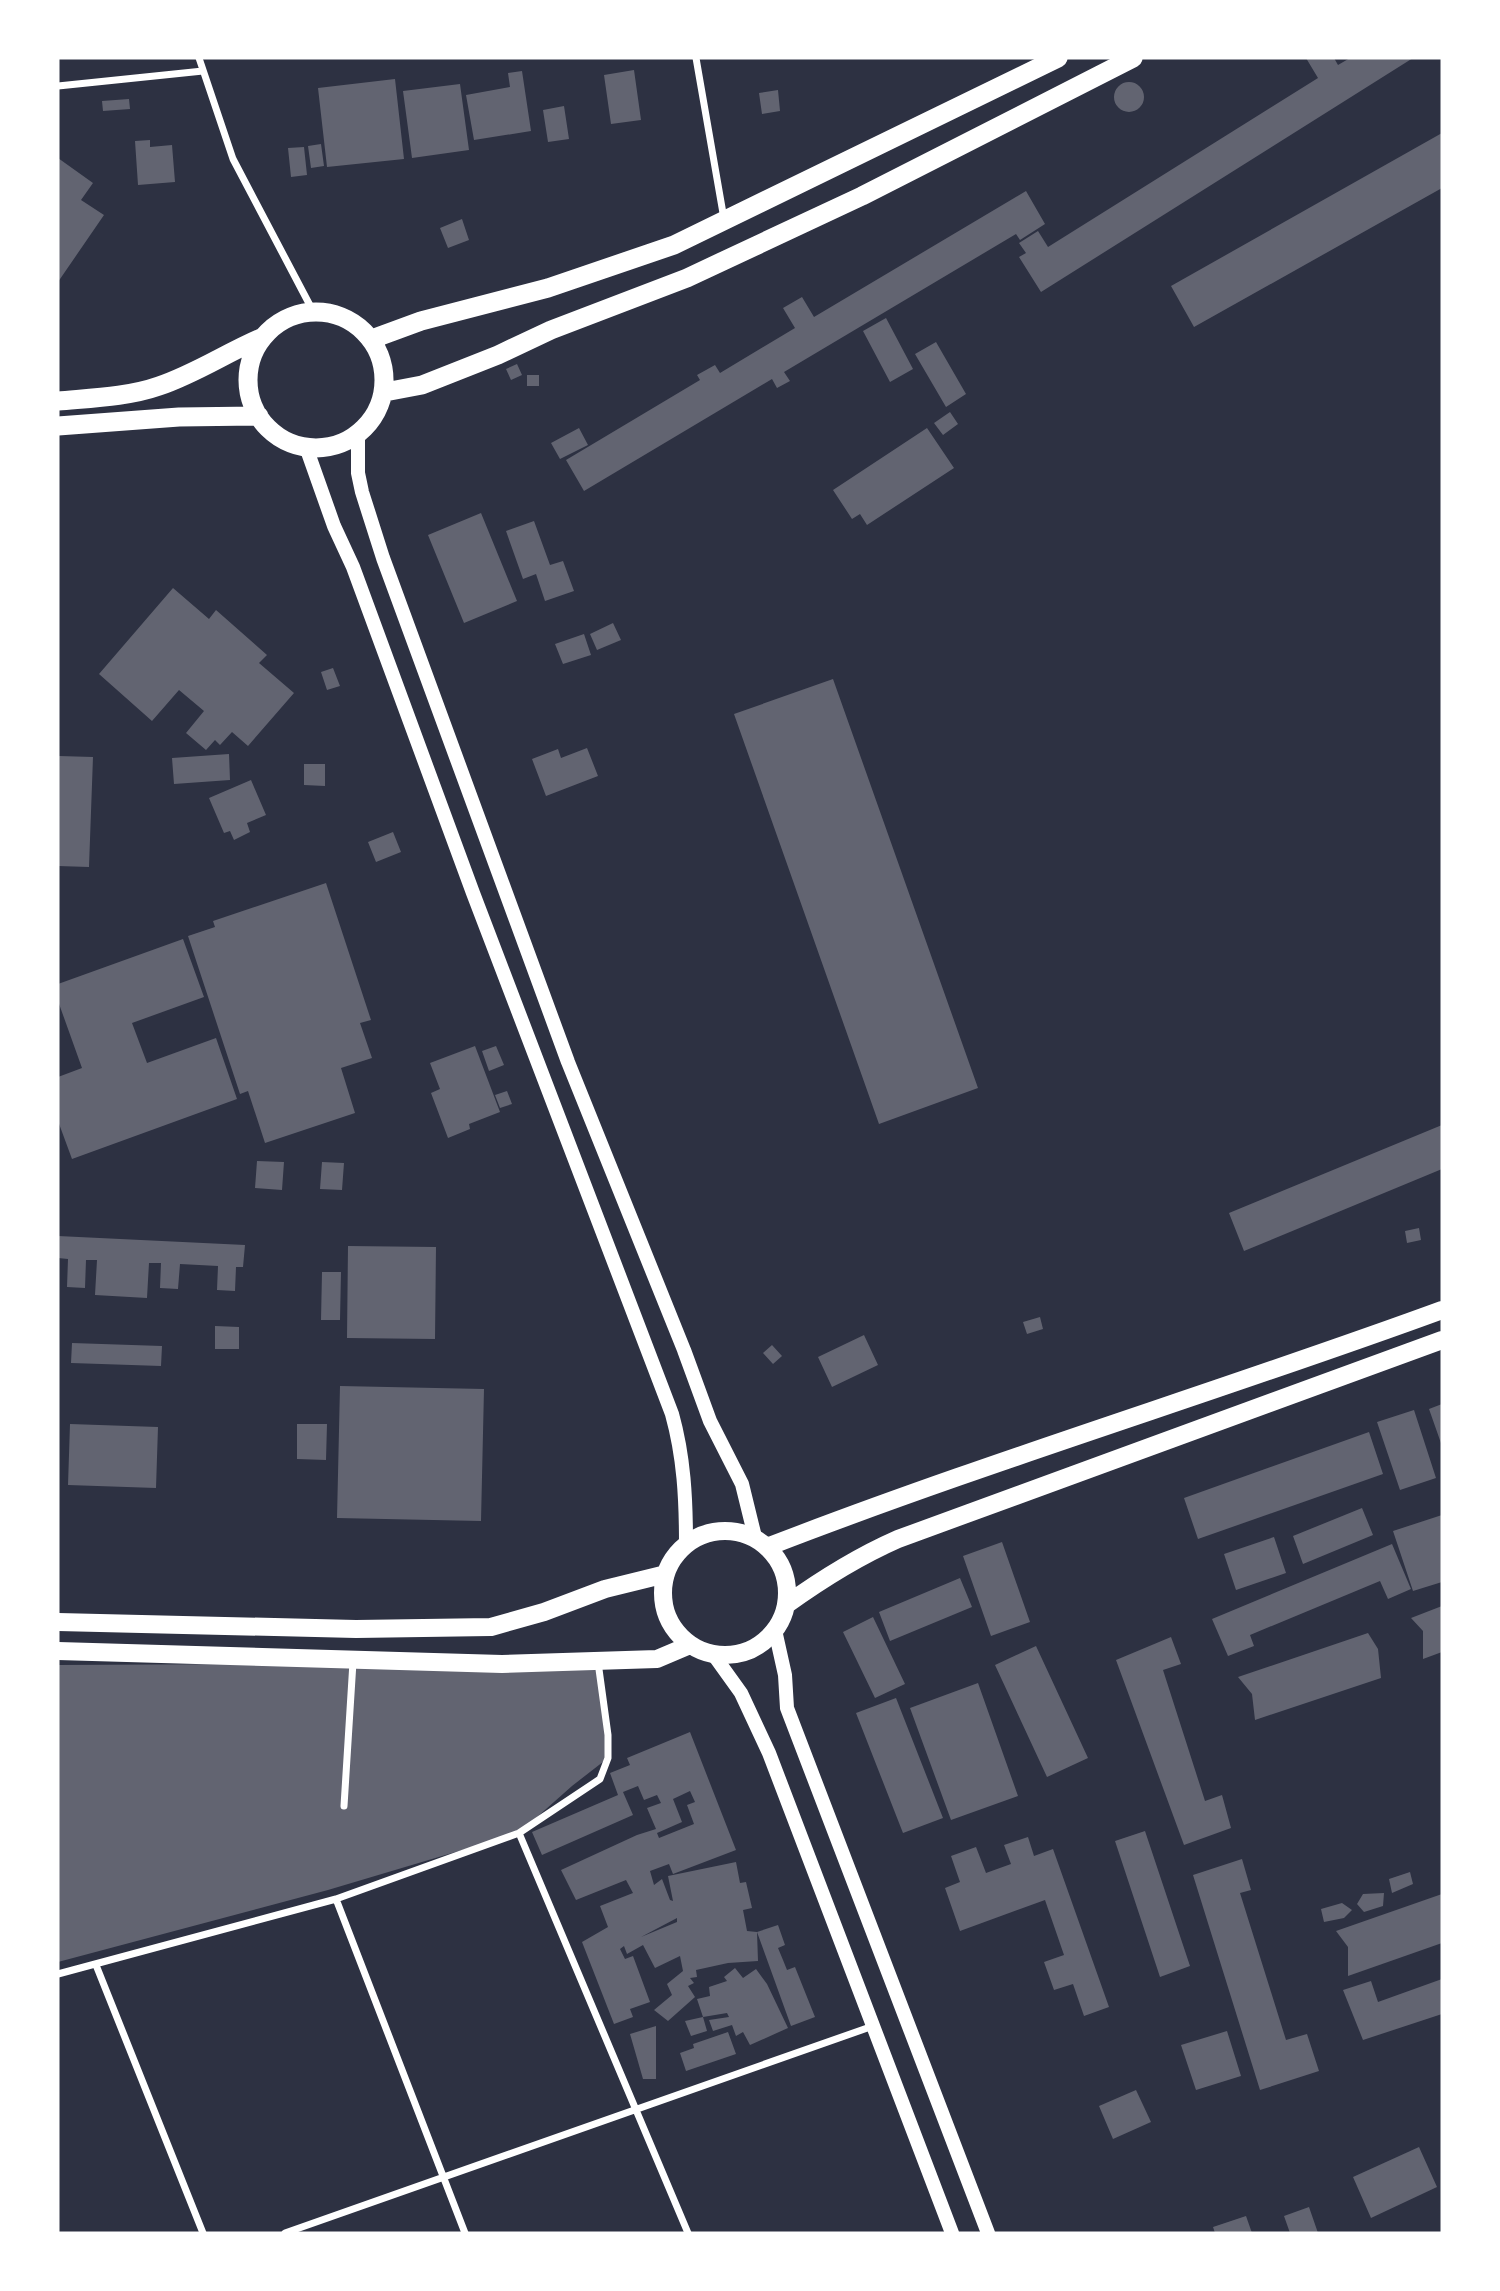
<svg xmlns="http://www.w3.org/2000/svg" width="1500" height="2291" font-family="Helvetica,sans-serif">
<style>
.building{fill:#626471;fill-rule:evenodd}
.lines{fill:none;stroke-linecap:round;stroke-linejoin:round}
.minor{stroke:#fff;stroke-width:7}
.secondary{stroke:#fff;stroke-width:14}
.primary{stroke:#fff;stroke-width:18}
.trunk{stroke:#fff;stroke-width:19}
</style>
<rect width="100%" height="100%" fill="#2d3142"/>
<path class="building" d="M 1306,58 L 1334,58 L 1338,65 L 1350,58 L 1413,58 L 1041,292 L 1019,257 L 1026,253 L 1019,243 L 1038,231 L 1048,247 L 1318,78 Z
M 634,70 L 641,120 L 611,124 L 604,75 Z
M 522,71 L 531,131 L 474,140 L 466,95 L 510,87 L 508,73 Z
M 395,79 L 404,159 L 327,167 L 318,88 Z
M1114 97a15 15 0 1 1 30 0a15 15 0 1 1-30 0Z
M 460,84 L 469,150 L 412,158 L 403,91 Z
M 778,90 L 780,111 L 762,114 L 759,93 Z
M 129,99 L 130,109 L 103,111 L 102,101 Z
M 564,106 L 569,139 L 548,142 L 543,110 Z
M 1442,133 L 1442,188 L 1194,327 L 1171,286 Z
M 150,140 L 150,147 L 172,145 L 175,182 L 138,185 L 135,141 Z
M 321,144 L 324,166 L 311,168 L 308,146 Z
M 304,147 L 307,175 L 291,177 L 288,148 Z
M 58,158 L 93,183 L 81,200 L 104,215 L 58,282 Z
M 1026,191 L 1045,224 L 1020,240 L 1016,234 L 784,372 L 790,381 L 777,388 L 772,379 L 584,491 L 566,460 L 700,380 L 697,375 L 715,365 L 720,373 L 795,328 L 783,308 L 802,297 L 814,317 Z
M 462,219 L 469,240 L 448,248 L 440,228 Z
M 886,318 L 913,369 L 890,382 L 863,331 Z
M 936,342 L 966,394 L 946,407 L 915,354 Z
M 517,364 L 522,375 L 511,380 L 506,369 Z
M 527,375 L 539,375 L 539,386 L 527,386 Z
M 950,412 L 958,424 L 943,435 L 934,423 Z
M 579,428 L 588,445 L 560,459 L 551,443 Z
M 927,428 L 954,468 L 867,525 L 860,514 L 852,519 L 833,490 Z
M 481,513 L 517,601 L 464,623 L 428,535 Z
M 534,521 L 550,565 L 563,561 L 574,591 L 545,601 L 536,574 L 523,579 L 506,531 Z
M 173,588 L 209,619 L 216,610 L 267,655 L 259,663 L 294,693 L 248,746 L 232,732 L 220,745 L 215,740 L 206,750 L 186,733 L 204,711 L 179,690 L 152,721 L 99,674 Z
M 613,623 L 621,640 L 597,650 L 590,634 Z
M 584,634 L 591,655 L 563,664 L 555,644 Z
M 333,668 L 340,686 L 327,690 L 321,672 Z
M 833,679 L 978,1088 L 879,1124 L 734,714 Z
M 587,748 L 598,776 L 546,796 L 532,759 L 558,749 L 561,758 Z
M 229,754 L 230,780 L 174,784 L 172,758 Z
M 59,756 L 93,757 L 89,867 L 58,866 Z
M 304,764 L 325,764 L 325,786 L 304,785 Z
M 251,780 L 266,815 L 247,823 L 250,832 L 234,840 L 230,831 L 224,833 L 209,798 Z
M 393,832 L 401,852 L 376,862 L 368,842 Z
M 326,883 L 371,1020 L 360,1023 L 372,1058 L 341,1068 L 355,1113 L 265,1143 L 248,1091 L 240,1094 L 188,936 L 215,927 L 213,921 Z
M 183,939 L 204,997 L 132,1023 L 147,1063 L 216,1038 L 237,1099 L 72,1159 L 58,1121 L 58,1077 L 82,1068 L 58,1001 L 58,984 Z
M 475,1046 L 500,1112 L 469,1124 L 470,1129 L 448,1138 L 431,1093 L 440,1089 L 430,1063 Z
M 496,1046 L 504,1065 L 489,1071 L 482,1051 Z
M 507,1091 L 512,1104 L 500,1108 L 495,1095 Z
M 1442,1125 L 1442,1169 L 1244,1251 L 1229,1213 Z
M 257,1161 L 284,1162 L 282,1190 L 255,1188 Z
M 322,1162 L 344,1163 L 342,1190 L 320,1189 Z
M 1419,1228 L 1421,1240 L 1407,1243 L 1405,1231 Z
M 58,1236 L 245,1245 L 243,1267 L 236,1267 L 235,1291 L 217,1290 L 218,1266 L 180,1264 L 178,1289 L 160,1288 L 161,1263 L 149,1263 L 147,1298 L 95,1295 L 97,1260 L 86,1260 L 85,1288 L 67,1287 L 68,1259 L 58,1258 Z
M 348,1246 L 436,1247 L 435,1339 L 347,1338 Z
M 322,1272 L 341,1272 L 340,1320 L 321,1320 Z
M 1040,1317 L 1043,1329 L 1027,1334 L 1023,1322 Z
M 215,1326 L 239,1327 L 239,1349 L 215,1349 Z
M 864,1335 L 878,1365 L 832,1387 L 818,1357 Z
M 72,1343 L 162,1346 L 161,1366 L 71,1363 Z
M 772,1345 L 782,1356 L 773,1364 L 763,1353 Z
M 340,1386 L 484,1389 L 481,1521 L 337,1518 Z
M 1442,1404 L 1442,1446 L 1429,1409 Z
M 1414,1410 L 1436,1478 L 1400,1490 L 1377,1422 Z
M 70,1424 L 158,1427 L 156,1488 L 68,1485 Z
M 297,1424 L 327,1424 L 326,1460 L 297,1459 Z
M 1369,1432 L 1383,1474 L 1198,1539 L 1184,1498 Z
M 1362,1508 L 1373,1535 L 1303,1564 L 1293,1536 Z
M 1442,1515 L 1442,1582 L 1413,1591 L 1393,1531 Z
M 1274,1537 L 1286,1573 L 1236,1590 L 1224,1554 Z
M 1002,1542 L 1030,1622 L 991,1636 L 963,1556 Z
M 1392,1544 L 1411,1589 L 1388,1599 L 1380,1581 L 1250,1635 L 1254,1646 L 1228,1656 L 1212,1619 Z
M 960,1578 L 972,1607 L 890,1641 L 879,1612 Z
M 1442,1606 L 1442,1652 L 1423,1659 L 1423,1631 L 1411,1618 Z
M 873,1617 L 905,1684 L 875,1698 L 843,1632 Z
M 1368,1633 L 1378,1649 L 1381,1678 L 1255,1720 L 1252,1694 L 1238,1677 Z
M 1171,1637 L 1181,1664 L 1163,1670 L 1205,1801 L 1222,1795 L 1231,1828 L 1184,1845 L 1116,1660 Z
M 1036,1646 L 1088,1758 L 1047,1777 L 995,1665 Z
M 598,1662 L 608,1758 L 572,1786 L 519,1833 L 328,1890 L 58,1962 L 58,1665 Z
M 978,1683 L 1018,1796 L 951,1820 L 910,1708 Z
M 896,1698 L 943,1818 L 903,1833 L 856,1713 Z
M 690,1732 L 736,1850 L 673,1874 L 669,1864 L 650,1871 L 654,1885 L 662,1879 L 670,1900 L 673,1901 L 668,1876 L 736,1862 L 740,1883 L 746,1882 L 752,1908 L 743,1910 L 747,1931 L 757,1932 L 758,1961 L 728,1963 L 696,1970 L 697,1977 L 690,1978 L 694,1983 L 688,1986 L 695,1997 L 668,2021 L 654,2010 L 672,1995 L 667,1984 L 683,1971 L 680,1956 L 655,1968 L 643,1945 L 627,1954 L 624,1946 L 620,1949 L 625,1959 L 633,1956 L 650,2002 L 630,2009 L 633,2017 L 614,2024 L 582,1942 L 608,1927 L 600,1906 L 633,1893 L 626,1880 L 576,1900 L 561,1870 L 637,1835 L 656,1829 L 647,1808 L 661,1803 L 657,1795 L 644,1800 L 638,1786 L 623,1792 L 633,1815 L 542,1855 L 532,1832 L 618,1795 L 610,1773 L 630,1765 L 627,1758 ZM 690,1791 L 695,1802 L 687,1805 L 694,1824 L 659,1838 L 657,1833 L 682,1822 L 673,1799 ZM 677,1918 L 677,1922 L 641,1937 Z
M 1145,1831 L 1190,1966 L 1160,1977 L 1115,1841 Z
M 1028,1837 L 1034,1856 L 1053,1849 L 1109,2007 L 1084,2016 L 1073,1984 L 1054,1990 L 1044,1962 L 1064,1955 L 1045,1900 L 960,1931 L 945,1888 L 960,1882 L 951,1856 L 976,1847 L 986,1873 L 1011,1864 L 1004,1845 Z
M 1242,1859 L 1251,1890 L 1240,1893 L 1286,2040 L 1307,2034 L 1319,2071 L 1260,2090 L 1193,1875 Z
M 1410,1872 L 1413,1884 L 1392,1893 L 1389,1879 Z
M 1384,1893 L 1383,1906 L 1364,1912 L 1357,1904 L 1363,1894 Z
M 1442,1894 L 1442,1943 L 1348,1976 L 1348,1947 L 1336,1931 Z
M 1342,1903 L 1352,1910 L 1344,1918 L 1324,1922 L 1321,1909 Z
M 778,1925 L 785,1945 L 778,1948 L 783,1960 L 787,1970 L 795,1967 L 815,2017 L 791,2026 L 757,1932 Z
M 735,1968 L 743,1978 L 756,1969 L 767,1984 L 788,2028 L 750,2045 L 743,2032 L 736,2036 L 732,2025 L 713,2031 L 709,2020 L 729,2017 L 727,2013 L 703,2017 L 707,2031 L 691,2036 L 685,2021 L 703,2017 L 697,1999 L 710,1996 L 709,1987 L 727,1981 L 724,1977 Z
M 1442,1979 L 1442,2014 L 1363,2040 L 1343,1990 L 1371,1981 L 1378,2002 Z
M 656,2026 L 656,2079 L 643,2079 L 630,2034 Z
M 1227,2031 L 1241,2076 L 1196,2090 L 1181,2045 Z
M 728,2032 L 736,2054 L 686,2071 L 680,2053 L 694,2048 L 693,2044 Z
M 1136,2090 L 1151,2122 L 1113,2139 L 1099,2106 Z
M 1419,2147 L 1437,2187 L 1371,2218 L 1353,2177 Z
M 1309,2207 L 1318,2233 L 1290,2233 L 1284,2216 Z
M 1246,2216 L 1252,2233 L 1215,2233 L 1213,2227 Z"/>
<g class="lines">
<path class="minor" d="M 199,58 L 233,159 L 314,313
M 696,58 L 724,219
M 58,86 L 203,71
M 344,1806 L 353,1662
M 519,1833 L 688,2233
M 336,1899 L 465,2233
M 96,1965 L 203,2233
M 58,1974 L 336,1899 L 519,1833 L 600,1779 L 608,1758 L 608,1735 L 598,1662
M 285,2233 L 873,2026"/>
<path class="secondary" d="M 358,434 L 358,473 L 362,492 L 383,558 L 568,1062 L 684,1350 L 710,1421 L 742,1484 L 755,1537
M 306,447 L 334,526 L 353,567 L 473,893 L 672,1414 C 684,1457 686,1499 686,1544
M 775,1630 L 785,1675 L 787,1708 L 988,2233
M 713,1654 L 741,1693 L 769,1753 L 952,2233"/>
<path class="primary" d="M663 1593a62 62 0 1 1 124 0a62 62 0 1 1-124 0Z
M 767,1547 C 989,1461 1218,1392 1442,1310
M 786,1605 C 822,1579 857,1557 898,1539 L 1442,1340
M 58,1622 L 356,1629 L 491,1627 L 544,1612 L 605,1589 L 666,1574
M 58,1651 L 502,1664 L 657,1659 L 690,1645"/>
<path class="trunk" d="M248 380a68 68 0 1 1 136 0a68 68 0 1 1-136 0Z
M 372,339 L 421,321 L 548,288 L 674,245 L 1058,58
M 385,392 L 422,385 L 498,355 L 551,330 L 687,278 L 862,196 L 1133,58
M 58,401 C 90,398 128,397 159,386 C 195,374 226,353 261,338
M 58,426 L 179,417 L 259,416"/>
</g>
<rect width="1500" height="2291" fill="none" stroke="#ffffff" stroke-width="119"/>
</svg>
